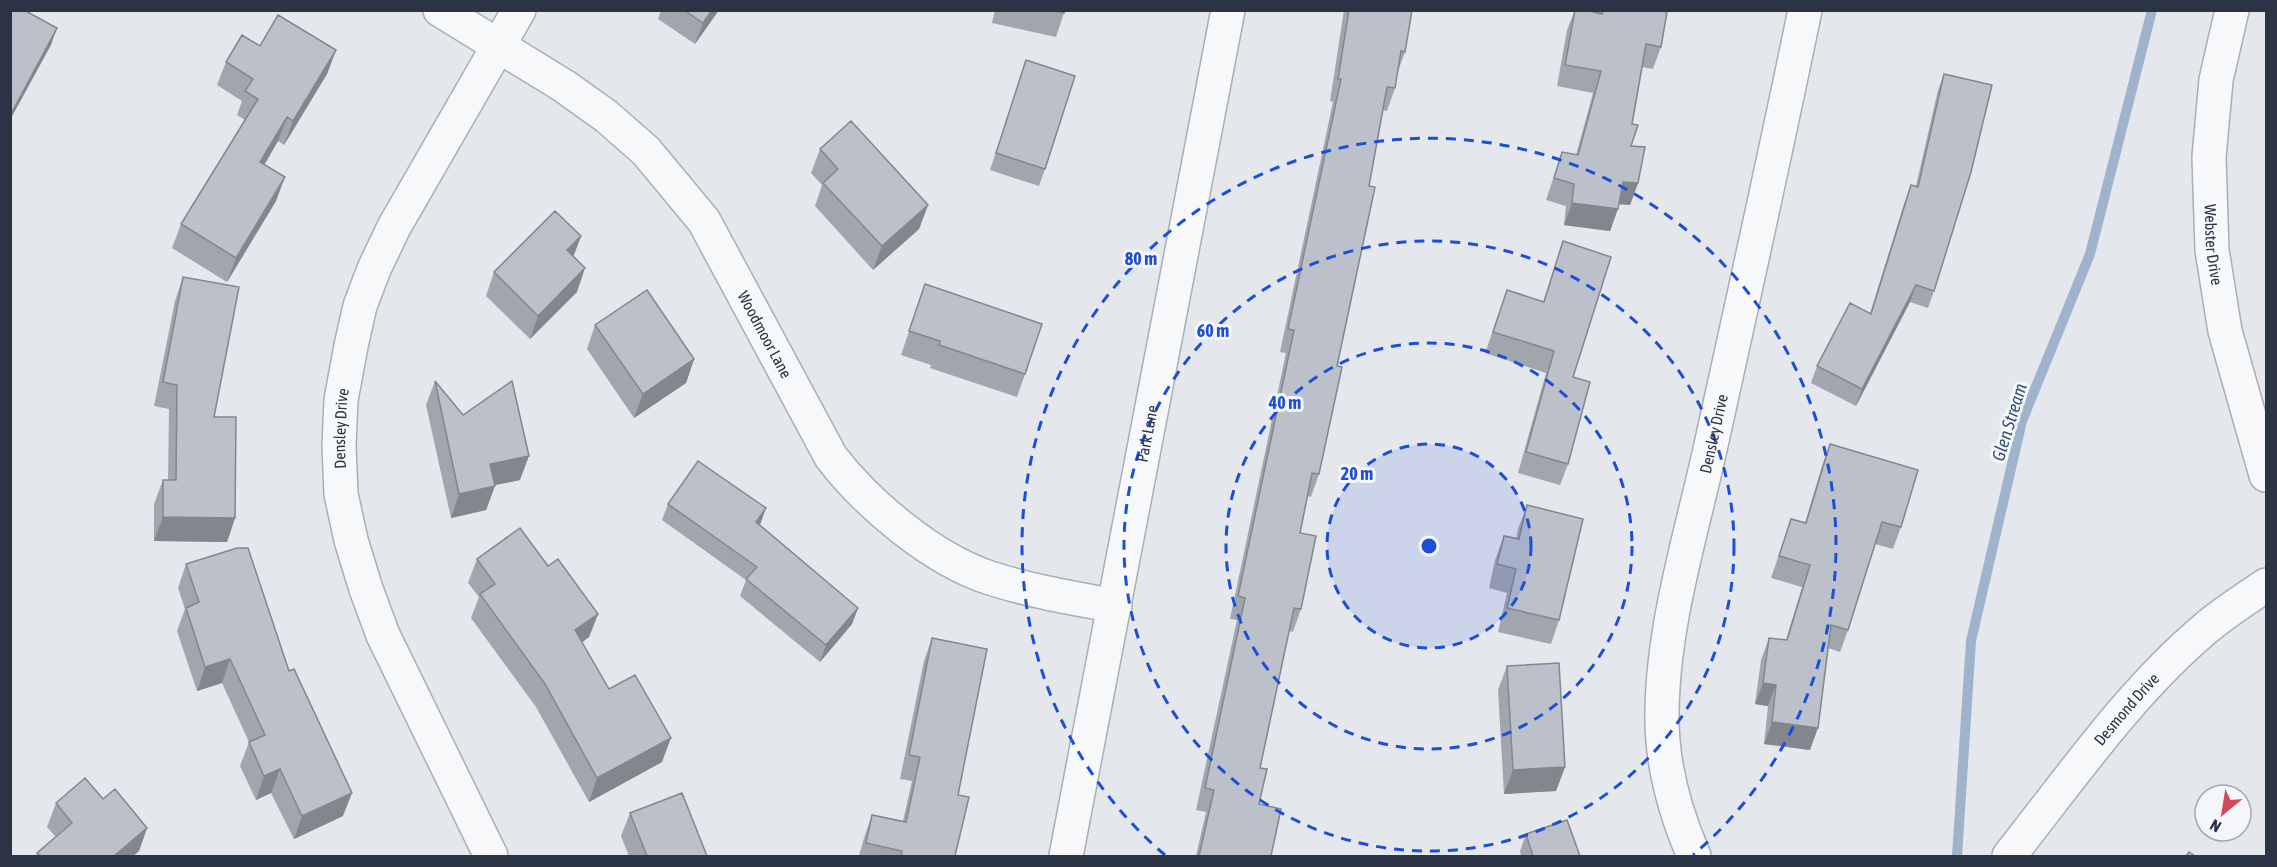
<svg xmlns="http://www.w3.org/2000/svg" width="2277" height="867" font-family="'Asap Condensed',sans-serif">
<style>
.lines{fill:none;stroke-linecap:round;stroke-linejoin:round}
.stream{stroke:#9fb4cc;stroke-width:10}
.minor-casing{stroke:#a9aeb7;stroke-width:36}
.minor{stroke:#f7f8fa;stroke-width:33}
.wall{fill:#a1a5ae}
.shaded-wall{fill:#83868d}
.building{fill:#bbc0ca;stroke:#83868d;stroke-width:1.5}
.ring{fill:none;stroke:#1d4ed8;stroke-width:3;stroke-dasharray:10 8}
.labels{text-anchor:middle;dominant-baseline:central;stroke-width:6;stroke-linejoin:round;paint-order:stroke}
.street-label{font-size:16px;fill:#2b3445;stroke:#f4f6f9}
.water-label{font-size:18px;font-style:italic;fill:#34527a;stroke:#f4f6f9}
.centre{fill:#1d4ed8;stroke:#f4f6f9;stroke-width:3}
.ring-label{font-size:18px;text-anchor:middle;font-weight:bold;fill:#1d4ed8;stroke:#f4f6f9;stroke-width:6;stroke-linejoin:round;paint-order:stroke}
</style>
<rect width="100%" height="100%" fill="#e4e7ec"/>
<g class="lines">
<path class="stream" d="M 1957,856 L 1971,641 L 2022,421 L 2090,254 L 2152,10"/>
<defs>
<g id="minor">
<path id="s1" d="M 440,10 L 564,86 L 606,116 L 646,151 L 704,221 L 831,457 C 867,504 932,559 990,578 C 1030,591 1073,598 1115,606"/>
<path id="s2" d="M 2232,10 L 2216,80 L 2209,157 L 2212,250 L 2225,331 L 2266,475"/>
<path id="s3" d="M 491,856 L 383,635 L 366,589 L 351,540 L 341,494 L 339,446 L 341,400 L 351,346 L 360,306 L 374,269 L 394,227 L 519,10"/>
<path id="s4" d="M 1066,856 L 1228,10"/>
<path id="s5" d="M 1694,856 C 1674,810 1661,762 1662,712 C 1663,622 1692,532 1711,445 C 1743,300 1775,156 1805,10"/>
<path id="s6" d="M 2009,856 C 2071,778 2129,693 2206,628 C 2225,612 2246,599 2266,585"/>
</g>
</defs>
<use href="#minor" class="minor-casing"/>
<use href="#minor" class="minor"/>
</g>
<path class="wall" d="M 661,10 L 719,10 L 695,44 L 658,19 Z
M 995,10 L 1065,10 L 1056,37 L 992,23 Z
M 1344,10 L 1412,10 L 1405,52 L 1397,74 L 1395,88 L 1387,111 L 1383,110 L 1337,366 L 1319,474 L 1311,497 L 1308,496 L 1300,533 L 1301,609 L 1293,632 L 1289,631 L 1260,768 L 1259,804 L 1271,856 L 1196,856 L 1206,812 L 1196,810 L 1237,620 L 1230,619 L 1286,353 L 1280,352 L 1333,102 L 1330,101 Z
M 1575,10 L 1598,13 L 1598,10 L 1656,10 L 1661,47 L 1653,69 L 1642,67 L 1632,124 L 1631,146 L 1638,183 L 1630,205 L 1619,204 L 1610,231 L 1564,225 L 1566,206 L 1546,200 L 1562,152 L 1576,155 L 1593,93 L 1557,86 L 1567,30 Z
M 260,46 L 336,50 L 327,74 L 284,145 L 278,141 L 264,165 L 276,201 L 227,282 L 172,248 L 181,224 L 245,120 L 237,115 L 242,101 L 217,85 L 226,62 Z
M 1026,60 L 1045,169 L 1039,186 L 990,170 Z
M 1944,74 L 1934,291 L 1928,308 L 1910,302 L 1856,406 L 1811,383 L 1817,366 L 1870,313 L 1905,201 L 1911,185 L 1916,186 L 1938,90 Z
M 820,149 L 928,205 L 919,229 L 873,270 L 815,206 L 822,185 L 811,173 Z
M 581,236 L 573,257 L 577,292 L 530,339 L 486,296 L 494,272 Z
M 1563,241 L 1573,377 L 1568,464 L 1560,485 L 1518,473 L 1546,373 L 1485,353 L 1507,290 L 1543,302 Z
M 183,277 L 235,518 L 227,542 L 154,541 L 154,504 L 163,480 L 168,480 L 169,409 L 154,406 L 175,301 Z
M 925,284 L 1025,374 L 1017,397 L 930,368 L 931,365 L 901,355 Z
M 595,325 L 694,359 L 686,383 L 634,418 L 587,349 Z
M 435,381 L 463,415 L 520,480 L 495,485 L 486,510 L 451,518 L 426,405 Z
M 1830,444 L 1901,527 L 1893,549 L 1875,544 L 1848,630 L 1840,652 L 1828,648 L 1810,750 L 1764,744 L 1768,706 L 1755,704 L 1761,660 L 1769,638 L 1786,640 L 1802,587 L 1771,578 L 1791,519 L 1805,523 L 1822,466 Z
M 668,504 L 760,525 L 858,608 L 852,624 L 820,662 L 740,596 L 746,580 L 662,520 Z
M 1527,505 L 1559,620 L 1551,644 L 1498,632 L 1507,593 L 1489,588 L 1495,560 L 1504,536 L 1516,539 L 1518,529 Z
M 477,559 L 548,566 L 598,614 L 589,637 L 582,642 L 609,689 L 662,762 L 589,802 L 536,707 L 471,618 L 479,597 L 468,583 Z
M 186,564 L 289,671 L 343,816 L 294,839 L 271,793 L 256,800 L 240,766 L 249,742 L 222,683 L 197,691 L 177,631 L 185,609 L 178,588 Z
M 932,638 L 958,795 L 955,856 L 859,856 L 864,838 L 872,815 L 903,821 L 912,781 L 900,779 L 924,661 Z
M 1507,666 L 1565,767 L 1556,791 L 1504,794 L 1498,690 Z
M 103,799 L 147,828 L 139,851 L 133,856 L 36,856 L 37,853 L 56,837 L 47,827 L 56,803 Z
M 630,813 L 707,856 L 629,856 L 621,836 Z
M 1526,834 L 1580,856 L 1521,856 L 1520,851 Z"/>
<path class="shaded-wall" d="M 712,10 L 719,10 L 695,44 L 703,23 Z
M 57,28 L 51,45 L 10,120 L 12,112 Z
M 336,50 L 327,74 L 284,145 L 293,121 Z
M 287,117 L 278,141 L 252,186 L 260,162 Z
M 285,177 L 276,201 L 227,282 L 236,258 Z
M 1623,182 L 1638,183 L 1630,205 L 1615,204 Z
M 1572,203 L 1618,209 L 1610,231 L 1564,225 Z
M 928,205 L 919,229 L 873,270 L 882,246 Z
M 581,236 L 572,260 L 567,250 Z
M 585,268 L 577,292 L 530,339 L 538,316 Z
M 1916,285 L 1910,302 L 1856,406 L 1862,389 Z
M 694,359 L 686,383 L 634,418 L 643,394 Z
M 529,456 L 520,480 L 481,488 L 490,464 Z
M 495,486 L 486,510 L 451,518 L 459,494 Z
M 766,508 L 760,525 L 756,522 Z
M 163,517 L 235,518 L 227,542 L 154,541 Z
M 858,608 L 852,624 L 820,662 L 826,645 Z
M 598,614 L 589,637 L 567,654 L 575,630 Z
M 230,659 L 222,683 L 197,691 L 205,667 Z
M 1763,683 L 1776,685 L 1768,706 L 1755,704 Z
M 1772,722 L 1818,728 L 1810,750 L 1764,744 Z
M 671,738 L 662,762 L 589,802 L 597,778 Z
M 1565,767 L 1556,791 L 1504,794 L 1513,770 Z
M 280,769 L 271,793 L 256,800 L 264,776 Z
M 352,793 L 343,816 L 294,839 L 302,816 Z
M 147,828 L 139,851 L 133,856 L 114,856 Z"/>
<path class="building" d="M 10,10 L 24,10 L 57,28 L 12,112 L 10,111 Z
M 684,10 L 712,10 L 703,23 Z
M 1052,10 L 1065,10 L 1064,13 Z
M 1349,10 L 1412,10 L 1405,52 L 1401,51 L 1395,88 L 1387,87 L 1369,186 L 1375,187 L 1337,366 L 1342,367 L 1319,474 L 1312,473 L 1300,533 L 1316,536 L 1301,609 L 1294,608 L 1260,768 L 1267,769 L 1259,804 L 1281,809 L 1271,856 L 1199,856 L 1214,790 L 1205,788 L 1245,598 L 1238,596 L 1294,330 L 1288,329 L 1341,79 L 1338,79 Z
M 1575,10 L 1585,10 L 1602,14 L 1603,10 L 1656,10 L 1667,12 L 1661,47 L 1646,44 L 1632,124 L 1638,125 L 1631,146 L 1645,147 L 1638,183 L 1623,182 L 1618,209 L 1572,203 L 1574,184 L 1554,178 L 1562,152 L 1578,155 L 1601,71 L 1565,65 Z
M 278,15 L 336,50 L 293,121 L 287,117 L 260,162 L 285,177 L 236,258 L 181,224 L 258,99 L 245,91 L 253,79 L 226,62 L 242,35 L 260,46 Z
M 1026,60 L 1075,76 L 1045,169 L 996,153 Z
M 1944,74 L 1992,85 L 1971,172 L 1934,291 L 1916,285 L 1862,389 L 1817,366 L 1850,303 L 1871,314 L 1911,185 L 1918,187 Z
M 851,121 L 928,205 L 882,246 L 823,183 L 838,169 L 820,149 Z
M 555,211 L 581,236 L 567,250 L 585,268 L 538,316 L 494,272 Z
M 1563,241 L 1611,257 L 1573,377 L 1590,382 L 1568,464 L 1526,452 L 1554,351 L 1493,332 L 1507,290 L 1544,302 Z
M 183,277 L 239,287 L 214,417 L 236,417 L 235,518 L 163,517 L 163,480 L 176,480 L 177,385 L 163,382 Z
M 925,284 L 1042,324 L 1025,374 L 939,345 L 940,341 L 909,331 Z
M 647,290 L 694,359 L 643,394 L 595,325 Z
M 435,381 L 463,415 L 512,381 L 529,456 L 490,464 L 495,486 L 459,494 Z
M 1830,444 L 1918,470 L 1901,527 L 1882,522 L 1848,630 L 1831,625 L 1818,728 L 1772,722 L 1776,685 L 1763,683 L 1769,638 L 1787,640 L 1810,565 L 1779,556 L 1791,519 L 1806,523 Z
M 698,461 L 766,508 L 756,522 L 858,608 L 826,645 L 746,579 L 757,567 L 668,504 Z
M 1527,505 L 1583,519 L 1559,620 L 1507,608 L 1516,569 L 1497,564 L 1504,536 L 1519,539 Z
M 520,528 L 548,566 L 558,559 L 598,614 L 575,630 L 609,689 L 635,675 L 671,738 L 597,778 L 545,684 L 480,594 L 495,584 L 477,559 Z
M 237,548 L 248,548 L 289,671 L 294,669 L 352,793 L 302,816 L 280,769 L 264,776 L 249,742 L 265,735 L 230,659 L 205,667 L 186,608 L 199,602 L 186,564 Z
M 932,638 L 987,649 L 958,795 L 969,797 L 955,856 L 901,856 L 902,851 L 866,843 L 872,815 L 906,822 L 920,757 L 909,755 Z
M 1559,663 L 1565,767 L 1513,770 L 1507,666 Z
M 85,778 L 103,799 L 115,789 L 147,828 L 114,856 L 41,856 L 37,853 L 72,823 L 56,803 Z
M 682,793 L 707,856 L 647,856 L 630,813 Z
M 1567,820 L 1580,856 L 1533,856 L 1526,834 Z
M 2189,852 L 2195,856 L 2186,856 Z"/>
<circle cx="1429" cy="546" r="102" fill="#1d4ed8" fill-opacity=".12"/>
<g class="ring">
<circle cx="1429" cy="546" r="102"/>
<circle cx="1429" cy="546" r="203"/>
<circle cx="1429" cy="546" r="305"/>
<path d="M1165 855A407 407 0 1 1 1693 855"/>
</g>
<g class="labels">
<g class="street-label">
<text stroke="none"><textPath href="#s2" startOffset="237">Webster Drive</textPath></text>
<text stroke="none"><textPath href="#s1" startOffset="470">Woodmoor Lane</textPath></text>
<text stroke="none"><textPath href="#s3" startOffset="459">Densley Drive</textPath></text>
<text stroke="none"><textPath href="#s4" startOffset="430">Park Lane</textPath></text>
<text stroke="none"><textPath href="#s5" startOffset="432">Densley Drive</textPath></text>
<text stroke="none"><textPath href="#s6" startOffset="188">Desmond Drive</textPath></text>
</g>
<g class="water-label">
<text transform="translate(2009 422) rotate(-73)">Glen Stream</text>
</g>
</g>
<circle cx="1429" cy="546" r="9" class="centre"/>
<g class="ring-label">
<text x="1141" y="265">80 m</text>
<text x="1213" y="337">60 m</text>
<text x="1285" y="409">40 m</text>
<text x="1357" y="480">20 m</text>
</g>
<rect width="2277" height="867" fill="none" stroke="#2b3445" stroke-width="24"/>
<g transform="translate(2223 813) rotate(210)"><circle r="28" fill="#f4f6f9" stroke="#a4a8b1" stroke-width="1.5"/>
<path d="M0-4.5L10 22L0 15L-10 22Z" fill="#d1495b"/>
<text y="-9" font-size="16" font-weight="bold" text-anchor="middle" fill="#2b3445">N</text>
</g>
</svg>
